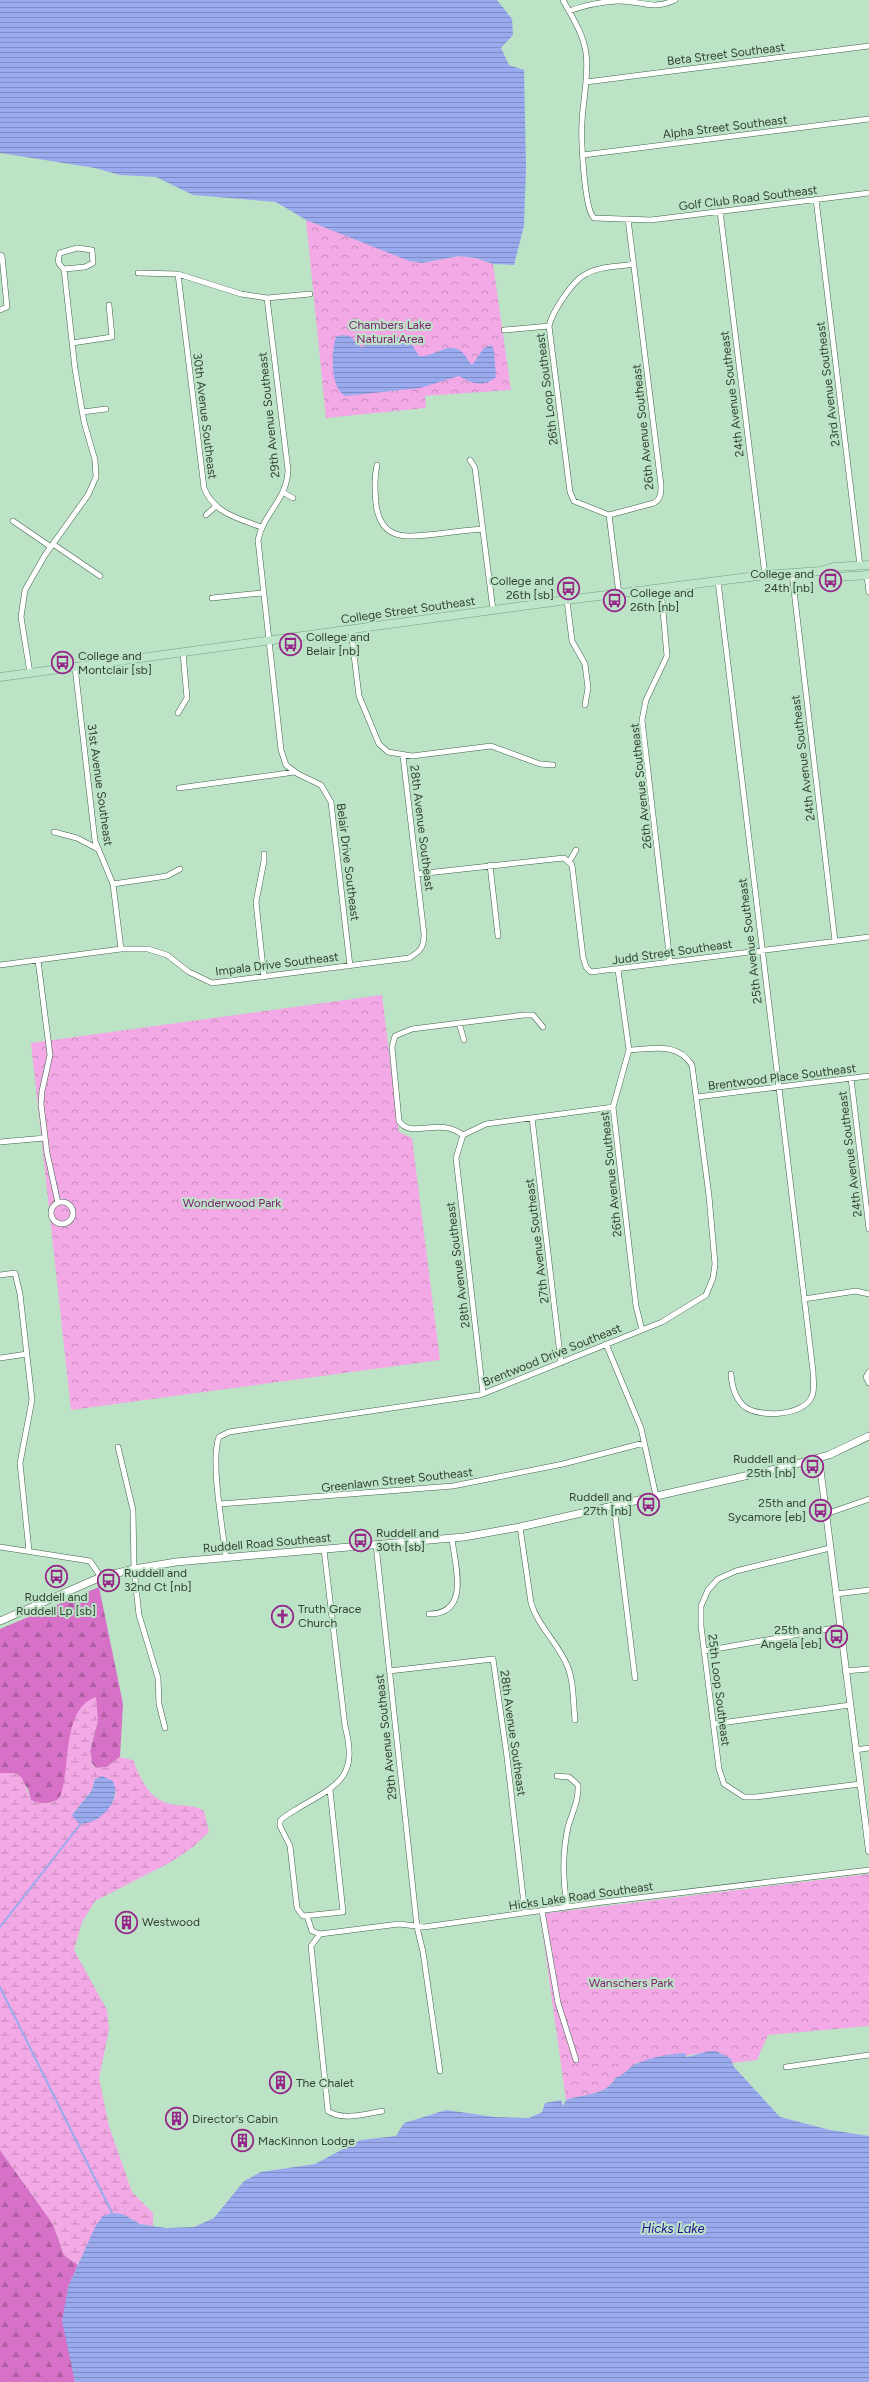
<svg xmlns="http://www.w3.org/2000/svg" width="869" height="2382" font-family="Figtree,sans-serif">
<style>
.forest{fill:url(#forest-firs)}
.wetland{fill:url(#wetland-marsh);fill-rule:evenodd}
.park{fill:url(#park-crowns)}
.water{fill:url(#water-rules)}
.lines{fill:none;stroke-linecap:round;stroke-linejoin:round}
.stream{stroke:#9aaaee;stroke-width:2}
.minor-casing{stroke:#40624a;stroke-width:6}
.tertiary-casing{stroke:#40624a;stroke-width:7}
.secondary-casing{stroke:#40624a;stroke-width:8}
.primary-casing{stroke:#71a17f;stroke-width:9}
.minor{stroke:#fff;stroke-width:5}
.tertiary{stroke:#fff;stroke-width:6}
.secondary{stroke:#fff;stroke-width:7}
.primary{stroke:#bfe5ca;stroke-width:8}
.labels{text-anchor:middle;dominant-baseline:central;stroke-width:4;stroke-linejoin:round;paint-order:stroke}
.street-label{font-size:12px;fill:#314135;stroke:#bde3c7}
.park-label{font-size:12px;fill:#7e2173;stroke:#bde3c7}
.poi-label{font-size:12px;fill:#314135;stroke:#bde3c7;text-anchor:start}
.water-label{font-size:13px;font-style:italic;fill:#210e96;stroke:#bde3c7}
</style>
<defs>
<pattern id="forest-firs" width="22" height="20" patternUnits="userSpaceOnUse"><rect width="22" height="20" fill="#d771c7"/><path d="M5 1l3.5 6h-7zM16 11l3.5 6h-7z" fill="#af5ea2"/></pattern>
<pattern id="wetland-marsh" width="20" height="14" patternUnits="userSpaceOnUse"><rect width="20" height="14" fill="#f3a9e5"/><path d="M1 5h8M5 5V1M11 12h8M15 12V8" fill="none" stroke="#c58bba"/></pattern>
<pattern id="park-crowns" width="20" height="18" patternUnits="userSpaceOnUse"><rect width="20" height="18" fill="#f3a9e5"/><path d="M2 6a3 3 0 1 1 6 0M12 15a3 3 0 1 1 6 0" fill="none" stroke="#c58bba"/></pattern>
<pattern id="water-rules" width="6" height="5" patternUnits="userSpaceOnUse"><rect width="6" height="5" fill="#9aaaee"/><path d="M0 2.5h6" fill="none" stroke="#7e8cc2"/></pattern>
</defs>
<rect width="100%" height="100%" fill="#bde3c7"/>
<path class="forest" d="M 99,1587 L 123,1704 L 120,1757 L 107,1767 L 96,1768 L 92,1763 L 90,1751 L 98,1720 L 59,1799 C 50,1804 39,1805 31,1800 L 28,1789 L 16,1773 L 0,1773 L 0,1629 Z
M 0,2150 L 53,2224 L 64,2255 L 78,2265 L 68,2287 L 71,2360 L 75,2382 L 0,2382 Z"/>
<path class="wetland" d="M 96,1697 L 98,1720 L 90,1751 L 92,1764 L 96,1768 L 107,1767 L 120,1757 L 133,1760 C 142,1782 150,1802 176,1805 C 186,1806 195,1805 204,1811 L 209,1832 L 193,1847 L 171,1862 L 95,1901 L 82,1922 L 74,1950 L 107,2010 L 109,2030 L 99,2078 L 109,2126 L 132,2192 L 153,2213 L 153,2226 L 140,2224 L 122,2214 L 82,2257 L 78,2265 L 64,2255 L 53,2224 L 0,2150 L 0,1773 L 16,1773 L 22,1778 L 31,1800 C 39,1805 50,1804 59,1799 C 72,1771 60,1709 96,1697 ZM 95,1779 L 116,1792 L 114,1800 L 104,1813 L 72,1815 L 92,1790 Z"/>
<path class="park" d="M 306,220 L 422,263 L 459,256 L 476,258 L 493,264 L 511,390 L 425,396 L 426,408 L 326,418 Z
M 382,995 L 399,1132 L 412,1138 L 440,1360 L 71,1410 L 31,1043 Z
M 869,1874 L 869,2026 L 768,2035 L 757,2060 L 732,2063 L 731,2059 L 716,2051 L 636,2063 L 625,2075 L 615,2078 C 607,2096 582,2094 566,2100 L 540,1914 Z"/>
<path class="water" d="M 0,0 L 497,0 L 512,19 L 513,35 L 501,48 L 509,65 L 524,70 L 526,166 L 524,226 L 514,265 L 493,264 L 476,258 L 459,256 L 422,263 L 409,261 L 306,220 L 276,202 L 193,195 L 156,177 L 120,175 L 95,168 L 0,153 Z
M 341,335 L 350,336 L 362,348 L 375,336 L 395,336 L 412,345 L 419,356 C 434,358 448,340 462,352 C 466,355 468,361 472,365 L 484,348 L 492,345 L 494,351 L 496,377 C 484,388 470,383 459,376 L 420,388 L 345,396 C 330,387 331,353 336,337 Z
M 102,1776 L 113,1781 C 114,1785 116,1789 115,1793 C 114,1809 93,1827 78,1823 L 72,1815 L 92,1790 L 95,1779 Z
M 709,2051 L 716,2051 L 731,2059 L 734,2067 L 780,2117 L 830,2130 L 869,2136 L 869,2382 L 75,2382 L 62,2321 L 68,2287 L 95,2227 L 103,2216 L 112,2213 L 122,2214 L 140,2224 L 166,2228 L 194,2227 L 214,2218 L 244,2181 L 261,2172 L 315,2164 L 360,2140 L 396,2136 L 404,2123 L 446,2110 L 495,2117 L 529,2118 L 542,2112 L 545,2103 L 561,2100 L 563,2106 L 566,2100 C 582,2094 607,2096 615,2078 C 627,2074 629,2066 638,2063 C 652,2057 669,2054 684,2053 L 687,2057 Z"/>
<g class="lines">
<path class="stream" d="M 0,1927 L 82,1822
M 0,1987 L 112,2213"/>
<defs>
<path id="minor" d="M 563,0 C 572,17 583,33 586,53 C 589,76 583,99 582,122 C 581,138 584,209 594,218 L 651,220 L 869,193
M 569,11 C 585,5 600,2 617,1 C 640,0 652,11 675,0
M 586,82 L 869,46
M 583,155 L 869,119
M 816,199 L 860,566
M 720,211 L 765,575
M 628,219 L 661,485 C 661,493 661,499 654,503 L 609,515 L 574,501 L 570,492 L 549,326 C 552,312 573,280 586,274 C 599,266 619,267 634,264
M 77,248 L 92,250 L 93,263 L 85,267 L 64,269 C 58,264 57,261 60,253 Z
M 0,255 L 2,256 L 7,307 L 0,310
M 138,273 L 178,274 L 241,294 L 267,298 L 310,294
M 178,274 L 204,488 C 214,513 237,518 261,527
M 267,298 L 288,470 C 287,500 264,512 258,540 L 281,750 L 286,765 L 298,774 L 321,785 L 331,802 L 350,966
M 504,330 L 549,326
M 72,343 L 112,337 L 109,305
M 83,412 L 106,409
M 470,460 L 475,468 L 493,610
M 377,465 C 374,479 375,490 376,504 C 381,542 407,537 437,534 C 452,532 467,530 483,529
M 284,493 L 293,498
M 206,515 L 215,507
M 609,515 L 619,594
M 13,521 L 51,547
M 53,544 L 100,576
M 792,573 L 835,941
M 867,576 L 869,592
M 718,581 L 813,1371 C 813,1379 815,1389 812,1396 C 804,1416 761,1418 745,1407 C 735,1399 732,1387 731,1374
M 661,588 L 667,656 L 646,700 L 642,720 L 670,962
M 212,598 L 262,593
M 567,600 L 572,641 L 585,664 L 588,688 L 585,705
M 351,630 L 359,696 L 379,744 L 388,752 L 412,756 L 491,746 L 540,764 L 553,765
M 75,667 L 95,841 L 113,884 L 121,949
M 30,673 L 21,617 L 25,590 L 45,555 L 88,495 L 96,477 L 95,460 L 84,422 L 75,369 L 64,269
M 178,713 L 187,698 L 183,653
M 179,788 L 295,772
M 54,832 L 77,838 L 98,849
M 264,854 L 264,861 L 256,902 L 264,977
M 569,862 L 576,850
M 490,865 L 498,936
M 417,874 L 564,858 L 572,865 L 583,957 L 586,967 L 591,972 L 869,937
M 113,884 L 167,876 L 180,869
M 38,960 L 50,1055 L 42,1091 L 41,1104 L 47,1153 L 58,1203
M 0,965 L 121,949 L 148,949 L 167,955 L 189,972 L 212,983 L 409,958 C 421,951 424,947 424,934 L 403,756
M 618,970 L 629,1050 L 613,1107 L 636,1306 L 642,1330
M 459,1023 L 464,1040
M 851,1078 L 869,1229
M 697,1097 L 869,1076
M 532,1118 L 561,1363
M 463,1135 C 439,1116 412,1140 399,1121 L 392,1047 L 395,1036 L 412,1029 L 524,1015 L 533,1015 L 543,1027
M 463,1135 L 456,1158 L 483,1394
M 463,1135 L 486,1124 L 613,1107
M 0,1142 L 45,1138
M51 1213a11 11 0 1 1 22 0a11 11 0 1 1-22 0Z
M 0,1275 L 15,1273 L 20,1294 L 32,1400 L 20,1463 L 29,1551
M 804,1299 L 856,1291 L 869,1294
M 606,1344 L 641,1428 L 656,1496
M 0,1358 L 27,1354
M 869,1372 L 866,1377 L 869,1383
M 118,1447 L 133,1510 L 134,1569 L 139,1615 L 158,1678 L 159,1704 L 165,1728
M 220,1504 L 453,1486 L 563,1464 L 644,1443
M 614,1506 L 635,1678
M 826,1514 L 869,1499
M 520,1527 L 531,1603 C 538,1626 557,1642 567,1665 C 574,1681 573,1702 575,1720
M 376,1545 L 417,1927 L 423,1952 L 440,2071
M 0,1547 L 90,1561 L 101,1577
M 830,1548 L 736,1571 L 718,1579 L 708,1590 L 701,1606 L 701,1626 L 719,1769 L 724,1784 L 744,1797 L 756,1797 L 860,1784
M 324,1550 L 345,1726 C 358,1776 340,1784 300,1807 C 294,1811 285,1815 280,1821 L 280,1826 L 290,1846 L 297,1908 L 303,1916 L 343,1912 L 330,1790
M 226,1558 C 223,1529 210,1461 219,1437 L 229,1432 L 480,1395 L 662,1322 L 706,1295 L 713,1278 L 715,1264 L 709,1196 L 692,1065 C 677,1042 654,1049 629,1050
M 836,1594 L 869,1590
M 429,1614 C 471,1614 455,1565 452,1539
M 704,1651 L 840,1627
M 389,1671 L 493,1659 L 507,1757 L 525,1913
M 845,1671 L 869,1669
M 714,1724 L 850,1705
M 855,1750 L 869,1748
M 557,1776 L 569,1777 L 578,1785 C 579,1800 572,1813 568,1827 C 562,1855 563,1879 567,1907
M 542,1911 L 558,2003 L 576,2060
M 307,1916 L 312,1931 L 320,1934 L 399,1924 L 424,1927 L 595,1903 L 869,1870
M 320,1934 L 311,1946 L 328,2111 C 342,2121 367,2114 382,2111
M 786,2067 L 869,2055"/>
<path id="tertiary" d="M 819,1458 L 869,1851"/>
<path id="secondary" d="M 0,1621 L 101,1577 L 134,1569 L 176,1562 L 464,1537 L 520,1527 L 789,1466 L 829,1455 L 869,1436"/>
<path id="primary" d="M 820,571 L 836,577 L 869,575
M 0,677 L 567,600 L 765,575 L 820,571 L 834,567 L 869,565"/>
</defs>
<use href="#minor" class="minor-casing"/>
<use href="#tertiary" class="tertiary-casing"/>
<use href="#secondary" class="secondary-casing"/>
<use href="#primary" class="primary-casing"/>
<use href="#minor" class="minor"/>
<use href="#tertiary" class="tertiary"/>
<use href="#secondary" class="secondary"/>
<use href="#primary" class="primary"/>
</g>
<defs>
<symbol id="bus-ring" viewBox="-11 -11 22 22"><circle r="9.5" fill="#bde3c7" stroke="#952788" stroke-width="1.5"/><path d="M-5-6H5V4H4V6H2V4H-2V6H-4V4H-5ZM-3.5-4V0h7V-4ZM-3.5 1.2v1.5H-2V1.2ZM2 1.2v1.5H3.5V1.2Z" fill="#952788"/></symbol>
<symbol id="church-ring" viewBox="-11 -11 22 22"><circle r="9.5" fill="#bde3c7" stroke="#952788" stroke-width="1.5"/><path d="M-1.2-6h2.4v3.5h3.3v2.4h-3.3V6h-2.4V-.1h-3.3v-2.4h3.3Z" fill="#952788"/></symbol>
<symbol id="building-ring" viewBox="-11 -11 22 22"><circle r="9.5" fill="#bde3c7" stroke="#952788" stroke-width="1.5"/><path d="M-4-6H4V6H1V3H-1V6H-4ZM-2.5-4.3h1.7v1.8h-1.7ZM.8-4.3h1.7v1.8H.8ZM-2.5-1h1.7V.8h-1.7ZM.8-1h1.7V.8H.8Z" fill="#952788"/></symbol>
</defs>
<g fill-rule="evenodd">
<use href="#bus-ring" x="818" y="568" width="25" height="25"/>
<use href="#bus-ring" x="556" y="576" width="25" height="25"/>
<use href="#bus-ring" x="602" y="588" width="25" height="25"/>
<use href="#bus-ring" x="278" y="632" width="25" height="25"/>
<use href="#bus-ring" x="50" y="650" width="25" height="25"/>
<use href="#bus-ring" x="800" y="1454" width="25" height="25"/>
<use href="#bus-ring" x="636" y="1492" width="25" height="25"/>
<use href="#bus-ring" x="808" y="1498" width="25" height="25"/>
<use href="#bus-ring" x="348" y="1528" width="25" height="25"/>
<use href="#bus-ring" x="44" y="1564" width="25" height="25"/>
<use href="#bus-ring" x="96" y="1568" width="25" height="25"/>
<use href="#church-ring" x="270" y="1604" width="25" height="25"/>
<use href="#bus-ring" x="824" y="1624" width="25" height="25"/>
<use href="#building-ring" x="114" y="1910" width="25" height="25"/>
<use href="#building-ring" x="268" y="2070" width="25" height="25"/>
<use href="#building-ring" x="164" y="2106" width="25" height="25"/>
<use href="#building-ring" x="230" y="2128" width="25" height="25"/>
</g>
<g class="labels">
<g class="street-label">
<text transform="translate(726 54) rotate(-7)">Beta Street Southeast</text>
<text transform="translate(725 127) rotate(-7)">Alpha Street Southeast</text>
<text transform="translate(748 198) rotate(-7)">Golf Club Road Southeast</text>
<text transform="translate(828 384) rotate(-97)">23rd Avenue Southeast</text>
<text transform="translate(547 389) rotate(-97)">26th Loop Southeast</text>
<text transform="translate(732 394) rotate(-97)">24th Avenue Southeast</text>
<text transform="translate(269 415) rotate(-96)">29th Avenue Southeast</text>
<text transform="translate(205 416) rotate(83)">30th Avenue Southeast</text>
<text transform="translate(643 427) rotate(-96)">26th Avenue Southeast</text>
<text transform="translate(408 610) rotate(-8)">College Street Southeast</text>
<text transform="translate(803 758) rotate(-97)">24th Avenue Southeast</text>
<text transform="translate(100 785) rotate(82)">31st Avenue Southeast</text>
<text transform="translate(641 786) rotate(-96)">26th Avenue Southeast</text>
<text transform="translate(422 828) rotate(83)">28th Avenue Southeast</text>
<text transform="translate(348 862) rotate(83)">Belair Drive Southeast</text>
<text transform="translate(750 941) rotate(-97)">25th Avenue Southeast</text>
<text transform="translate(672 952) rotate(-8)">Judd Street Southeast</text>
<text transform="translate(277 964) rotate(-7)">Impala Drive Southeast</text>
<text transform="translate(782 1077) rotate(-7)">Brentwood Place Southeast</text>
<text transform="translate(850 1154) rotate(-97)">24th Avenue Southeast</text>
<text transform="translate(611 1174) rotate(-96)">26th Avenue Southeast</text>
<text transform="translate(537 1241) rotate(-97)">27th Avenue Southeast</text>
<text transform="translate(458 1265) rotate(-97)">28th Avenue Southeast</text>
<text transform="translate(552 1355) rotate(-22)">Brentwood Drive Southeast</text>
<text transform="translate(397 1480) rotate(-6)">Greenlawn Street Southeast</text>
<text transform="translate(267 1543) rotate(-5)">Ruddell Road Southeast</text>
<text transform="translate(719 1690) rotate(83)">25th Loop Southeast</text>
<text transform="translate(513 1733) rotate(82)">28th Avenue Southeast</text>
<text transform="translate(386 1737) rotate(-96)">29th Avenue Southeast</text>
<text transform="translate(581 1896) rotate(-8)">Hicks Lake Road Southeast</text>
</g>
<g class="park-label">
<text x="390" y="325">Chambers Lake<tspan x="390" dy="14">Natural Area</tspan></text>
<text x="232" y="1203">Wonderwood Park</text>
<text x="631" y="1983">Wanschers Park</text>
</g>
<g class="poi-label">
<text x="814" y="574" text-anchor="end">College and<tspan x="814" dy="14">24th [nb]</tspan></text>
<text x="554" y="581" text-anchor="end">College and<tspan x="554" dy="14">26th [sb]</tspan></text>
<text x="630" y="593">College and<tspan x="630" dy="14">26th [nb]</tspan></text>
<text x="306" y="637">College and<tspan x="306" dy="14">Belair [nb]</tspan></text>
<text x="78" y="656">College and<tspan x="78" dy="14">Montclair [sb]</tspan></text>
<text x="796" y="1459" text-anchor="end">Ruddell and<tspan x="796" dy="14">25th [nb]</tspan></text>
<text x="632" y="1497" text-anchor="end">Ruddell and<tspan x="632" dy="14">27th [nb]</tspan></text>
<text x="806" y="1503" text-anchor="end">25th and<tspan x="806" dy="14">Sycamore [eb]</tspan></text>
<text x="376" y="1533">Ruddell and<tspan x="376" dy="14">30th [sb]</tspan></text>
<text x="124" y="1573">Ruddell and<tspan x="124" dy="14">32nd Ct [nb]</tspan></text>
<text x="56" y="1597" text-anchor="middle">Ruddell and<tspan x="56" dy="14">Ruddell Lp [sb]</tspan></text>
<text x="298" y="1609">Truth Grace<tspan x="298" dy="14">Church</tspan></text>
<text x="822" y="1630" text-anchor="end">25th and<tspan x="822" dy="14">Angela [eb]</tspan></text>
<text x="142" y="1922">Westwood</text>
<text x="296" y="2083">The Chalet</text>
<text x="192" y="2119">Director's Cabin</text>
<text x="258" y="2141">MacKinnon Lodge</text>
</g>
<g class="water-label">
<text x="673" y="2228">Hicks Lake</text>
</g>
</g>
</svg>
